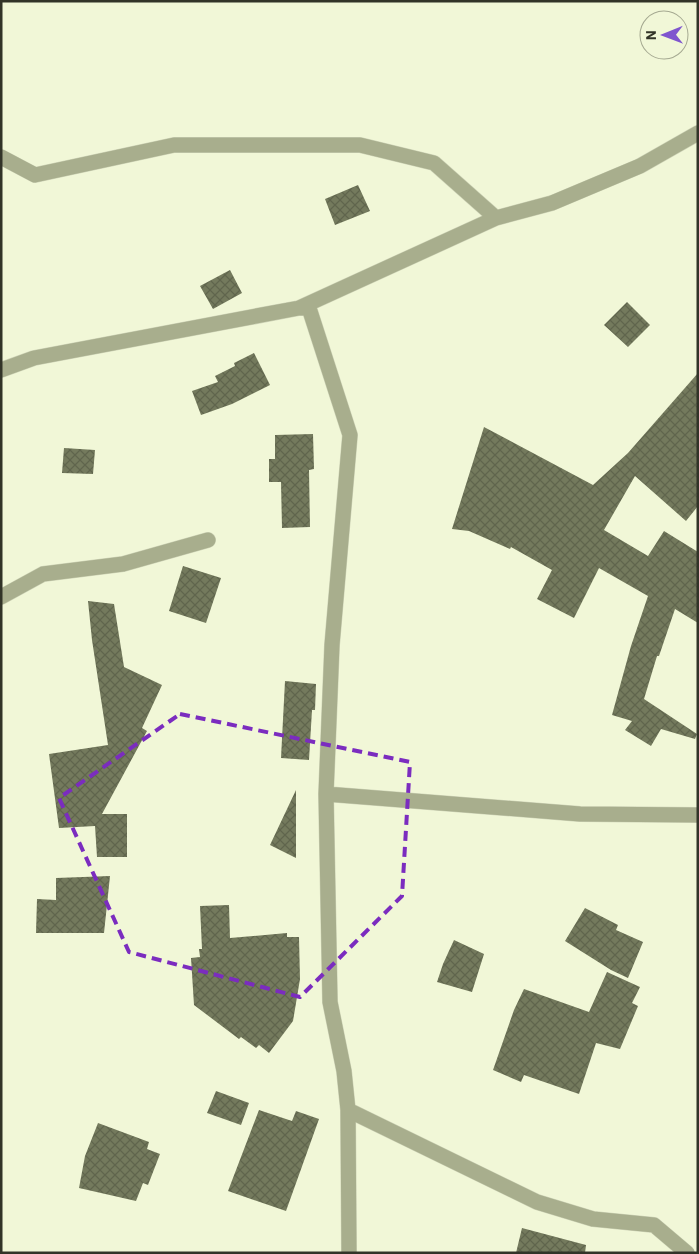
<svg xmlns="http://www.w3.org/2000/svg" width="699" height="1254" font-family="'IBM Plex Sans',sans-serif">
<style>
.building{fill:url(#building-cross-hatch)}
.lines{fill:none;stroke-linecap:round;stroke-linejoin:round}
.street-casing{stroke:#cfd4b8;stroke-width:16}
.street{stroke:#a8ae8d;stroke-width:15}
.marked{fill:none;stroke:#7b2cbf;stroke-width:4;stroke-dasharray:10 6;stroke-linejoin:round}
</style>
<defs>
<pattern id="building-cross-hatch" width="8" height="8" patternUnits="userSpaceOnUse" patternTransform="scale(1.25)"><rect width="8" height="8" fill="#747a5d"/><path d="M0 0l8 8M0 8l8-8" fill="none" stroke="#60654d"/></pattern>
</defs>
<rect width="100%" height="100%" fill="#f1f7d7"/>
<path class="building" d="M 358,185 L 370,211 L 335,225 L 325,199 Z
M 230,270 L 242,293 L 213,309 L 200,286 Z
M 627,302 L 650,325 L 628,347 L 604,325 Z
M 254,353 L 270,385 L 232,404 L 201,415 L 192,391 L 218,382 L 215,376 L 235,366 L 234,363 Z
M 698,373 L 698,506 L 686,521 L 635,476 L 604,530 L 648,556 L 664,531 L 698,552 L 698,623 L 675,609 L 659,656 L 657,656 L 644,699 L 697,734 L 695,739 L 661,729 L 651,746 L 625,730 L 632,721 L 612,715 L 631,646 L 648,596 L 599,568 L 574,618 L 537,599 L 552,570 L 511,547 L 510,549 L 469,531 L 452,529 L 484,427 L 593,485 L 628,453 Z
M 313,434 L 314,469 L 309,470 L 310,527 L 282,528 L 281,482 L 269,482 L 269,459 L 275,459 L 275,435 Z
M 64,448 L 95,450 L 93,474 L 62,473 Z
M 183,566 L 221,578 L 206,623 L 169,611 Z
M 88,601 L 114,604 L 124,667 L 162,685 L 142,728 L 147,731 L 102,814 L 127,814 L 127,857 L 97,857 L 95,826 L 59,828 L 49,754 L 108,745 L 92,640 Z
M 285,681 L 316,684 L 315,710 L 312,710 L 309,760 L 281,758 Z
M 296,790 L 296,858 L 270,845 Z
M 110,876 L 104,933 L 36,933 L 37,899 L 56,900 L 56,878 Z
M 229,905 L 230,938 L 287,933 L 287,937 L 299,937 L 300,979 L 293,1021 L 269,1053 L 259,1045 L 256,1048 L 241,1037 L 239,1039 L 194,1005 L 191,958 L 200,957 L 199,949 L 202,949 L 200,906 Z
M 585,908 L 618,925 L 616,930 L 643,942 L 628,978 L 611,970 L 565,941 Z
M 454,940 L 484,954 L 472,992 L 437,982 L 443,964 Z
M 607,972 L 640,987 L 632,1003 L 638,1006 L 620,1049 L 596,1043 L 579,1094 L 524,1075 L 521,1082 L 493,1070 L 514,1010 L 524,989 L 589,1012 Z
M 216,1091 L 249,1103 L 241,1125 L 207,1113 Z
M 259,1110 L 292,1121 L 296,1111 L 319,1119 L 286,1211 L 228,1191 Z
M 98,1123 L 149,1142 L 147,1149 L 160,1154 L 148,1185 L 143,1183 L 136,1201 L 79,1188 L 85,1156 Z
M 522,1228 L 586,1245 L 585,1253 L 516,1253 Z"/>
<g class="lines">
<defs>
<path id="street" d="M 1,157 L 35,175 L 174,145 L 360,145 L 434,163 L 496,218
M 299,308 L 309,308 L 350,435 L 332,645 L 326,794 L 330,1002 L 344,1071 L 348,1110 L 349,1253
M 1,370 L 34,358 L 299,308 L 496,218 L 552,203 L 640,166 L 698,133
M 1,597 L 43,574 L 123,564 L 208,540
M 326,794 L 580,814 L 698,815
M 348,1110 L 537,1202 L 593,1219 L 654,1225 L 687,1253"/>
</defs>
<use href="#street" class="street-casing"/>
<use href="#street" class="street"/>
</g>
<path class="marked" d="M 180,714 L 410,762 L 402,896 L 300,997 L 129,952 L 59,798 Z"/>
<rect width="699" height="1254" fill="none" stroke="#323428" stroke-width="5"/>
<g transform="translate(664 35) rotate(269)"><circle r="24" fill="#f1f7d7" stroke="#a5a991"/>
<path d="M0-4L9 19L0 12L-9 19Z" fill="#7f55ce"/>
<text y="-8" font-size="14" font-weight="bold" text-anchor="middle" fill="#323428">N</text>
</g>
</svg>
